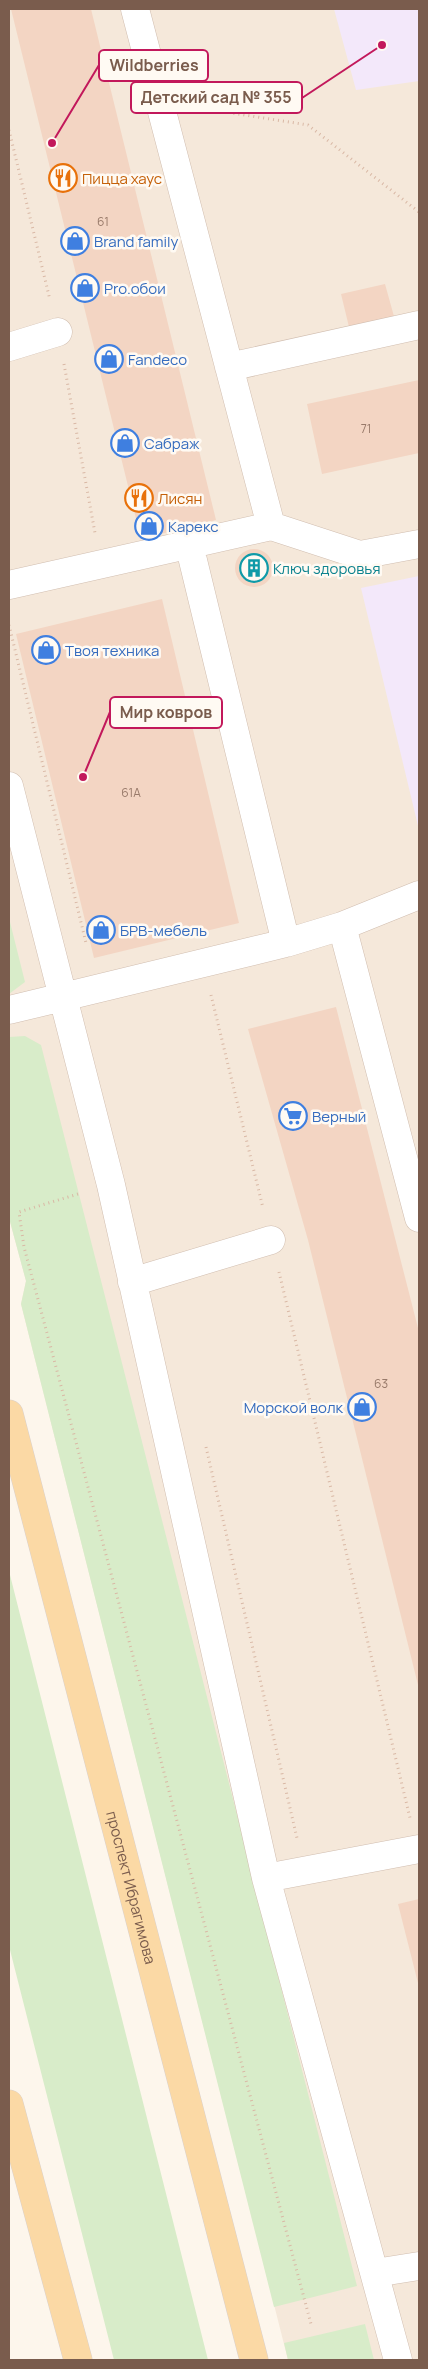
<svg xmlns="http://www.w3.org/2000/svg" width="428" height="2369" font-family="Manrope,sans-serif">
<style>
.residential{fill:#f5e8da}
.education{fill:#f3e8fa}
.green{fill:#d8ecc9}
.building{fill:#f3d5c3}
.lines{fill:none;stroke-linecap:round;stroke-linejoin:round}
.minor-casing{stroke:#d1beb0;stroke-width:29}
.major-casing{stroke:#dad1cd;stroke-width:29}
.path{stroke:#d9b8a5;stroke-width:3;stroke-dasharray:1 4;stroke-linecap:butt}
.minor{stroke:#fff;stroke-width:28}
.major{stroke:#fbd9a5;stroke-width:28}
.labels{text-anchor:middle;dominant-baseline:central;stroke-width:5;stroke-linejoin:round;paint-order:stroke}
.number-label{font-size:12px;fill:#987a6a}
.food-label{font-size:15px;fill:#c56008;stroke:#fffaf3;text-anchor:start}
.shop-label{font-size:15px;fill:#366cbe;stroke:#fffaf3;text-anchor:start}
.culture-label{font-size:15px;fill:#0d838f;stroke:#fffaf3;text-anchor:start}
.street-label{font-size:15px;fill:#7a5c4d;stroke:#fffaf3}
.leader{fill:none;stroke:#c2185b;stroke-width:2}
.callout-dot{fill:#c2185b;stroke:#fffaf3;stroke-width:2}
.callout{fill:#fffaf3;stroke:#c2185b;stroke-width:2}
.callout-label{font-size:16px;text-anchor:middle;font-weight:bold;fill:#7a5c4d}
</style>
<rect width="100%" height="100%" fill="#fdf6ec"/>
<path class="residential" d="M 9,9 L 419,9 L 419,2360 L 288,2360 L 21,1304 L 26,1281 L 9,1218 Z"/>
<path class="education" d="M 334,9 L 419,9 L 419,81 L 356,90 Z
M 419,576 L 419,830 L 361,588 Z"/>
<path class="green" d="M 9,918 L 25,982 L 9,994 Z
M 25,1036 L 41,1045 L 357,2286 L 274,2307 L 21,1304 L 26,1281 L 9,1218 L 9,1037 Z
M 9,1571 L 208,2360 L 114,2360 L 9,1946 Z
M 365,2324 L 374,2360 L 288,2360 L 284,2343 Z"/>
<path class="building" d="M 11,9 L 91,9 L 216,520 L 141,539 Z
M 385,284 L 395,320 L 350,331 L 341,294 Z
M 419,380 L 419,453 L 322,474 L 307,404 Z
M235 568a19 19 0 1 1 38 0a19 19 0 1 1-38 0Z
M 162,599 L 239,923 L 94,958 L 16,634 Z
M 336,1007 L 419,1332 L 419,1689 L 308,1240 L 248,1029 Z
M 419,1899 L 419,1987 L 398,1904 Z"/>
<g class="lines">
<defs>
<path id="minor" d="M 135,9 L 271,526
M 9,347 L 58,332
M 229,367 L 419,325
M 189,544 L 286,943
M 9,585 L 271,526 L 360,555 L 419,544
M 9,786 L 111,1185 L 266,1878 L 398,2360
M 342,926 L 419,895
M 9,1010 L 286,943 L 342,926 L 419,1218
M 132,1282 L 271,1240
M 266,1878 L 419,1849
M 375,2273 L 419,2266"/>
<g id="major">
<path id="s1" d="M 9,1414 L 254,2360"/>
<path d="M 9,2104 L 78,2360"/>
</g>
</defs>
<use href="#minor" class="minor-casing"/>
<use href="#major" class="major-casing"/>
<path class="path" d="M 194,107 L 308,125 L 419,212
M 9,130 L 50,300
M 64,364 L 95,533
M 9,625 L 86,943
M 211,995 L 263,1208
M 78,1194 L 19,1212 L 24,1247 L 311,2324
M 279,1272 L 410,1818
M 206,1447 L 297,1838"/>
<use href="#minor" class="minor"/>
<use href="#major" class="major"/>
</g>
<defs>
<symbol id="restaurant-ring" viewBox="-11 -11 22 22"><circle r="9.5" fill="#fffaf3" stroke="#e8710a" stroke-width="1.5"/><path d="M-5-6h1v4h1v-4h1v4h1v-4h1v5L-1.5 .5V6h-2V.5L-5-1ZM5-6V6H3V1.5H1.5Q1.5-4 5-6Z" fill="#e8710a"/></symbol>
<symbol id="shop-ring" viewBox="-11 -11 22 22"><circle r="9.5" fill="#fffaf3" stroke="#3f7fe0" stroke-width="1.5"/><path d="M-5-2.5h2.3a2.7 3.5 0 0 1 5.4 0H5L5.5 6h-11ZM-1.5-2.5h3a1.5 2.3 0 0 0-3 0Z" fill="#3f7fe0"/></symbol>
<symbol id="building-ring" viewBox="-11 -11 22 22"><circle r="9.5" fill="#fffaf3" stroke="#0f9aa8" stroke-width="1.5"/><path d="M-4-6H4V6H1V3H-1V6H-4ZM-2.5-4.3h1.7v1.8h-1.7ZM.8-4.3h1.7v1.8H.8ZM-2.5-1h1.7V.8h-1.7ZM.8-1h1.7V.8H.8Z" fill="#0f9aa8"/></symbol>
<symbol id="supermarket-ring" viewBox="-11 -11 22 22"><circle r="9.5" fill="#fffaf3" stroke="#3f7fe0" stroke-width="1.5"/><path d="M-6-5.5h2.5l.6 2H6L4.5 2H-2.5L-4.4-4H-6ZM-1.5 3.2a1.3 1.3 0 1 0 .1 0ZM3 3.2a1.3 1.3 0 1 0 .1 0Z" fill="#3f7fe0"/></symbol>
</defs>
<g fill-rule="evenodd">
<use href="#restaurant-ring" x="47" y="162" width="32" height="32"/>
<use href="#shop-ring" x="59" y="225" width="32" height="32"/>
<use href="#shop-ring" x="69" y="272" width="32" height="32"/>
<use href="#shop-ring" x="93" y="343" width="32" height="32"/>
<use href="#shop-ring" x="109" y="427" width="32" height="32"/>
<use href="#restaurant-ring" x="123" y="482" width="32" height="32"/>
<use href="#shop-ring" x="133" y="510" width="32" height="32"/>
<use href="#building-ring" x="238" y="552" width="32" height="32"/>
<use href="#shop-ring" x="30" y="634" width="32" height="32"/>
<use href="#shop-ring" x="85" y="914" width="32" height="32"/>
<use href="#supermarket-ring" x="277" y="1100" width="32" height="32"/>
<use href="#shop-ring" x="346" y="1391" width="32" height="32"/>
</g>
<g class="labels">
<g class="number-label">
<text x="103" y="221">61</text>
<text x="366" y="428">71</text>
<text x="131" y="792">61А</text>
<text x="381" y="1383">63</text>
</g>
<g class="food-label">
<text x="82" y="178">Пицца хаус</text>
<text x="158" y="498">Лисян</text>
</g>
<g class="shop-label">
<text x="94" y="241">Brand family</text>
<text x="104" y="288">Pro.обои</text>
<text x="128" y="359">Fandeco</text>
<text x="144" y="443">Сабраж</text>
<text x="168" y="526">Карекс</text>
<text x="65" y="650">Твоя техника</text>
<text x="120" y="930">БРВ-мебель</text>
<text x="312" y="1116">Верный</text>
<text x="343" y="1407" text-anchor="end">Морской волк</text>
</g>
<g class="culture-label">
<text x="273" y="568">Ключ здоровья</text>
</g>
<g class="street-label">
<text stroke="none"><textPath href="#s1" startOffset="489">проспект Ибрагимова</textPath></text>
</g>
</g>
<path class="leader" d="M52 143L99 65M382 45L302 98M83 777L110 712"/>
<g class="callout-dot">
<circle cx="52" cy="143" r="5"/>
<circle cx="382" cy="45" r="5"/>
<circle cx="83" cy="777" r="5"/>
</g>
<g class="callout">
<rect x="99" y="50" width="109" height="31" rx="5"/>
<rect x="131" y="82" width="171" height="31" rx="5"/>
<rect x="110" y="697" width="112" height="31" rx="5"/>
</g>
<g class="callout-label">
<text x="154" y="71">Wildberries</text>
<text x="216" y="103">Детский сад № 355</text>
<text x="166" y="718">Мир ковров</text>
</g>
<rect width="428" height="2369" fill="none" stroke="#7a5c4d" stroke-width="20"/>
</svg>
